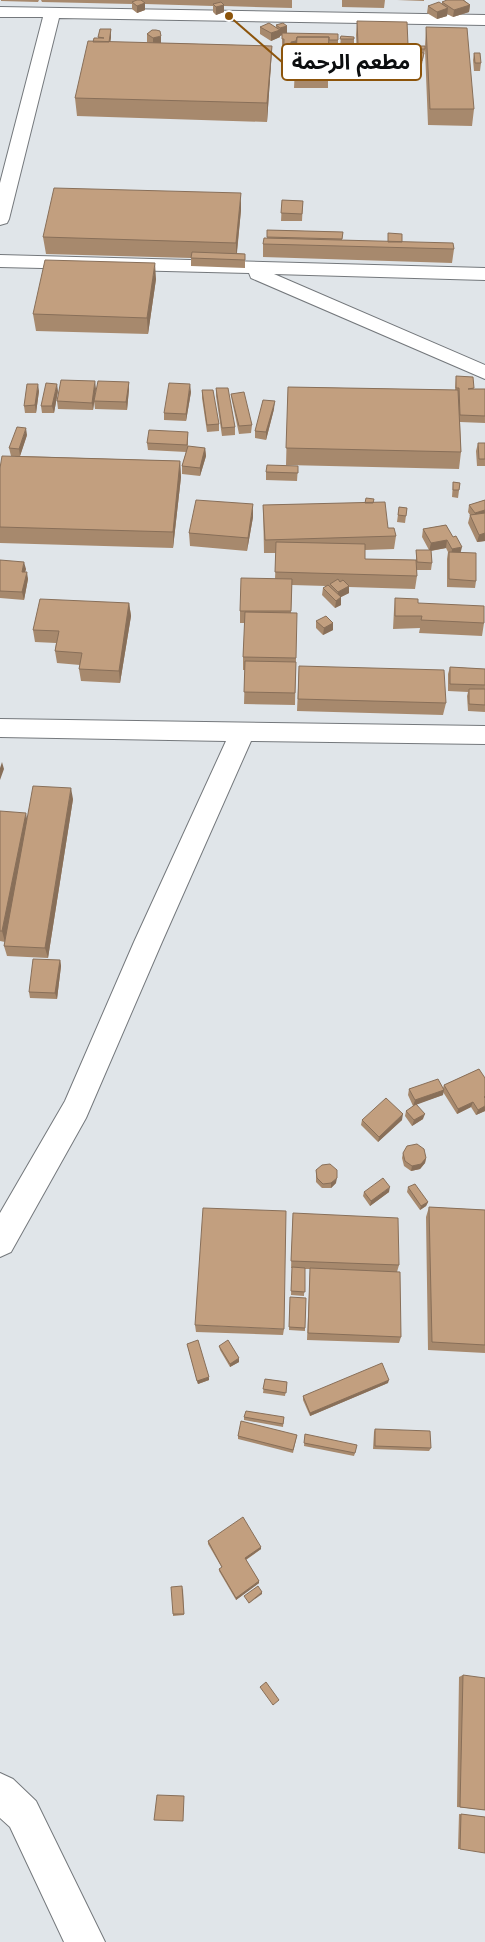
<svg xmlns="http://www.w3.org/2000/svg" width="485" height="1942" font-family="Jost,'Noto Sans Arabic',sans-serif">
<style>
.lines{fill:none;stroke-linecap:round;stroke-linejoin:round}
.minor-casing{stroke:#74787c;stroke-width:2}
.minor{fill:#fff;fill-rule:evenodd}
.wall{fill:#a7896d}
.shaded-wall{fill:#886f59}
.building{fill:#c29f7f;stroke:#886f59}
.leader{fill:none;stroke:#8c540b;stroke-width:2}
.callout-dot{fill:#8c540b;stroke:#fff;stroke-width:2}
.callout{fill:#fff;stroke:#8c540b;stroke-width:2}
.callout-label{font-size:21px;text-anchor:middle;font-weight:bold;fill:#0c0e0f}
</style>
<rect width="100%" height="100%" fill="#e0e5e9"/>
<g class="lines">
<defs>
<path id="minor" d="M 0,7 L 485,15 L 485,25 L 59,18 L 9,219 L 7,223 L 0,225 L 0,183 L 43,17 L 0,17 Z
M 0,255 L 485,268 L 485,280 L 274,274 L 485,365 L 485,379 L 251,278 L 249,273 L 0,267 Z
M 0,719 L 485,726 L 485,744 L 251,741 L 162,942 L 86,1118 L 11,1252 L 0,1257 L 0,1213 L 65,1101 L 134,942 L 226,741 L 0,737 Z
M 0,1773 L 13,1779 L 36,1801 L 105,1942 L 64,1942 L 10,1827 L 0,1818 Z"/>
</defs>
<use href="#minor" class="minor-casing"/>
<use href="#minor" class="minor"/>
</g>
<path class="wall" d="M 1,0 L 39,0 L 38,2 L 1,1 Z
M 41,0 L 292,0 L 292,8 L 224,6 L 224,12 L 216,15 L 213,12 L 213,6 L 145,4 L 145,10 L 137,13 L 132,9 L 132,4 L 42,2 Z
M 342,0 L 385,0 L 384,8 L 342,7 Z
M 397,0 L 424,0 L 424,1 Z
M 464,0 L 470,5 L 469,12 L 453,17 L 447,14 L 447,16 L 437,19 L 427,13 L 428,6 L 442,4 L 442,2 Z
M 357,21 L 408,45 L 407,58 L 403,58 L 401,71 L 387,70 L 389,58 L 386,58 L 385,72 L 379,71 L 380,58 L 379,58 L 378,71 L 373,70 L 373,58 L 357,58 L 356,35 Z
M 276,25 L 287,26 L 287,33 L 338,40 L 338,47 L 328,47 L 328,52 L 343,65 L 342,78 L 328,78 L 328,88 L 294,88 L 296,48 L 291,49 L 290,76 L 282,76 L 284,46 L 282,46 L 282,35 L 280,36 L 280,37 L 271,41 L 260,34 L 260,27 L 276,27 Z
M 426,27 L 474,109 L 472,126 L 428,125 L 425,50 L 421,69 L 406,67 L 407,60 L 416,52 L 417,46 L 425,46 Z
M 100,29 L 111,37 L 110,42 L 150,43 L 147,42 L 147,34 L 152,30 L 161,43 L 272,46 L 271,64 L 267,122 L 77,116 L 75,98 L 93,42 L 98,38 Z
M 341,36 L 354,37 L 354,47 L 340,47 Z
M 474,53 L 481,63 L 480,71 L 474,71 L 473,60 Z
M 282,200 L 303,201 L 302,221 L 281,221 Z
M 241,210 L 237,253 L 245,254 L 245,268 L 191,266 L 191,258 L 46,254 L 43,237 Z
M 267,230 L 343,232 L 342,240 L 388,242 L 388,233 L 402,242 L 454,249 L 452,263 L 263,257 L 263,244 L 267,238 Z
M 156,279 L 148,334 L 36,331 L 33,314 Z
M 456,376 L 474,389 L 485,389 L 485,423 L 460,422 L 461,452 L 459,469 L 286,465 L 288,387 L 455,390 Z
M 129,382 L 129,389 L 127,410 L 95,409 L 94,401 Z
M 216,388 L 235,427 L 235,435 L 222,436 L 216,396 Z
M 96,389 L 93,410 L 58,409 L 57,401 Z
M 202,390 L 219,424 L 219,431 L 207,432 L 202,398 Z
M 39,391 L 36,413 L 25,413 L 24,406 Z
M 58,391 L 54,413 L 42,413 L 41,406 Z
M 191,392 L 186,421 L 164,420 L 164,413 Z
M 231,394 L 252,425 L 251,433 L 239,434 L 232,401 Z
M 274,409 L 266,440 L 255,438 L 255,431 Z
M 188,432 L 188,447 L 205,448 L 206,456 L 200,476 L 182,474 L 182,466 L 186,452 L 148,450 L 147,443 Z
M 27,435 L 20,456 L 180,461 L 181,477 L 173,548 L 0,543 L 0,468 L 16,456 L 11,456 L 9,448 Z
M 478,443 L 485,443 L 485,466 L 477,466 L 476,451 Z
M 298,466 L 297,481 L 266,480 L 266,472 Z
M 453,482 L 460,483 L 458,498 L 452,497 Z
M 485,500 L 485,541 L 477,542 L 468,523 L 470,515 L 468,512 L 469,505 Z
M 374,503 L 388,528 L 396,536 L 394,549 L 365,550 L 365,559 L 416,560 L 416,550 L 429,550 L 422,537 L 423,529 L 446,525 L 476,581 L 475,588 L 447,587 L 447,559 L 448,552 L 446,548 L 431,551 L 432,563 L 431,570 L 417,570 L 417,576 L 415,589 L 349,587 L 349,593 L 341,597 L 341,605 L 335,608 L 322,595 L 323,588 L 326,586 L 292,585 L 291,613 L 296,658 L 295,705 L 244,704 L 245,670 L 243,670 L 243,657 L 245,623 L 240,623 L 240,611 L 275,579 L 276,553 L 264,553 L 263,505 Z
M 399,507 L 407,508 L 405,523 L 397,522 Z
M 253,517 L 247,551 L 190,546 L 189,533 Z
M 0,560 L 26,569 L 25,572 L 28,579 L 24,600 L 0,598 Z
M 395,598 L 418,603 L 484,623 L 482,636 L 419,633 L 420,628 L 393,629 L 394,610 Z
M 129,603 L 131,616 L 120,683 L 81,681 L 79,669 L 80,665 L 57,663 L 55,651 L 56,643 L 35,642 L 33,630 Z
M 316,621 L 333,623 L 333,630 L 323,635 L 316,628 Z
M 299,666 L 446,703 L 443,715 L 297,711 Z
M 450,667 L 485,669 L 485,712 L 468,711 L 467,696 L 468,692 L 448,691 L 448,674 Z
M 73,799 L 48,958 L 7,956 L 4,946 L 5,942 L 0,941 L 0,811 L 27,819 Z
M 60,960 L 61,966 L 57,999 L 30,998 L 29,992 Z
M 479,1069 L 485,1111 L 476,1115 L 471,1107 L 457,1114 L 443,1092 L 443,1095 L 416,1104 L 423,1119 L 412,1126 L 405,1116 L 406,1111 L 416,1105 L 413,1106 L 408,1095 L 409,1089 L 443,1088 L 444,1085 Z
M 362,1120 L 402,1120 L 378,1142 L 361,1125 Z
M 403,1153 L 426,1158 L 425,1163 L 420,1169 L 411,1171 L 404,1166 L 402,1158 Z
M 316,1170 L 336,1183 L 331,1188 L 322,1188 L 316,1182 Z
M 408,1187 L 428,1202 L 426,1206 L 420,1210 L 407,1192 Z
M 364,1192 L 389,1192 L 370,1206 L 363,1196 Z
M 429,1207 L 485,1210 L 485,1353 L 428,1350 L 426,1217 Z
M 293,1213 L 399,1265 L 397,1272 L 401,1337 L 399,1343 L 307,1340 L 310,1269 L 305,1269 L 304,1296 L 291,1295 L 292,1268 L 291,1268 Z
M 290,1297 L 305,1328 L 305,1331 L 289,1330 Z
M 195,1325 L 284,1329 L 283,1335 L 196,1332 Z
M 187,1344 L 209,1380 L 198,1384 Z
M 219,1346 L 239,1362 L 230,1367 L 220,1350 Z
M 265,1379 L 287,1382 L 285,1396 L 263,1393 Z
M 388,1383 L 310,1416 L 303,1400 L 303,1396 Z
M 244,1417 L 284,1417 L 283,1427 L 244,1420 Z
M 375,1429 L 431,1448 L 429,1451 L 373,1449 L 374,1432 Z
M 305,1434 L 355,1453 L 354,1456 L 304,1446 Z
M 297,1435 L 293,1453 L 238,1439 L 238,1436 Z
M 208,1541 L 261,1547 L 261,1549 L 246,1560 L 259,1581 L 259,1583 L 236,1600 L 219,1571 L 219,1569 L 222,1568 L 208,1544 Z
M 183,1588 L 184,1615 L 173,1616 L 173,1614 Z
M 463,1675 L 485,1810 L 457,1807 L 459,1677 Z
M 459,1814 L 485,1817 L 460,1849 L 458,1849 Z"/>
<path class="shaded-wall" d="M 145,3 L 145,10 L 137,13 L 137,6 Z
M 224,5 L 224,12 L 216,15 L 216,7 Z
M 470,5 L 469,12 L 453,17 L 454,10 Z
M 448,8 L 447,16 L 437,19 L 437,12 Z
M 287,26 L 287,33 L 280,36 L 280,28 Z
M 111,29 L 111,37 L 109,52 L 108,45 Z
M 280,30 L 280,37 L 271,41 L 271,33 Z
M 161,36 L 161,43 L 153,45 L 153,38 Z
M 306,39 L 306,47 L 291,49 L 290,76 L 291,42 Z
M 272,46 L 271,64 L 267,122 L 267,103 Z
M 241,193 L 241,210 L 236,260 L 236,243 Z
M 155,263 L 156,279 L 148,334 L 147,318 Z
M 95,381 L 96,389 L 93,410 L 92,403 Z
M 129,382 L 129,389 L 127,410 L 126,402 Z
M 38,384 L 39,391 L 36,413 L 35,405 Z
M 57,384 L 58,391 L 54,413 L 52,406 Z
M 190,384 L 191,392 L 186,421 L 186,414 Z
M 275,401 L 274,409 L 266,440 L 266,432 Z
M 26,428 L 27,435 L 20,456 L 19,449 Z
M 205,448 L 206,456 L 200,476 L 200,468 Z
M 180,461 L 181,477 L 173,548 L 173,532 Z
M 253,504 L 253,517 L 247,551 L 248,538 Z
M 485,510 L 485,517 L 473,521 L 475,513 Z
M 485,533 L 485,541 L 477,542 L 479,535 Z
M 447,540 L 446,548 L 429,551 L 431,543 Z
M 462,547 L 460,555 L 451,556 L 452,549 Z
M 24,562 L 26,569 L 23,579 L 22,572 Z
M 27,572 L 28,579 L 24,600 L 22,592 Z
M 349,586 L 349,593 L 337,599 L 338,592 Z
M 341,597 L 341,605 L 335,608 L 336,601 Z
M 129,603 L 131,616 L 120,683 L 119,671 Z
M 333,623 L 333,630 L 323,635 L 324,628 Z
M 2,762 L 4,769 L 0,780 L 0,768 Z
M 71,788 L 73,799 L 48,958 L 45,948 Z
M 26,813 L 28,824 L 5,942 L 2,931 Z
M 60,960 L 61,966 L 57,999 L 55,993 Z
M 444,1090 L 443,1095 L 413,1106 L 415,1100 Z
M 473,1102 L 471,1107 L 457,1114 L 458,1109 Z
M 485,1106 L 485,1111 L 476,1115 L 478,1110 Z
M 403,1114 L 402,1120 L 378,1142 L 379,1137 Z
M 425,1114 L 423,1119 L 412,1126 L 414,1120 Z
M 426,1158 L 425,1163 L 420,1169 L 411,1171 L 412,1166 Z
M 337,1178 L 336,1183 L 331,1188 L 331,1183 Z
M 390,1187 L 389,1192 L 370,1206 L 371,1201 Z
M 428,1202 L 426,1206 L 420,1210 L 421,1206 Z
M 239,1358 L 239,1362 L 230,1367 L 230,1364 Z
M 209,1377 L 209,1380 L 198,1384 L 197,1381 Z
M 389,1380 L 388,1383 L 310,1416 L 310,1413 Z
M 261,1547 L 261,1549 L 245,1560 L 245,1558 Z
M 259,1581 L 259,1583 L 236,1600 L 236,1598 Z
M 262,1592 L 262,1594 L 248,1604 L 249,1603 Z"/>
<path class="building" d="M 137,0 L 141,0 L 145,3 L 137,6 L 132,2 Z
M 447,0 L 463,0 L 470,5 L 454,10 L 442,2 Z
M 221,2 L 224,5 L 216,7 L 213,4 Z
M 439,2 L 448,8 L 437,12 L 428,6 Z
M 357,21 L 407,22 L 408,45 L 358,44 Z
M 269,23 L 280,30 L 271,33 L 260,27 Z
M 283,23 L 287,26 L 280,28 L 276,25 Z
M 426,27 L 467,28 L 474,109 L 430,109 Z
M 100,29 L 111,29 L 109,42 L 93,42 L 94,38 L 104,38 L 98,37 Z
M 152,30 L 156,30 L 160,31 L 161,36 L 153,38 L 147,34 Z
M 282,33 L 338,34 L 338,40 L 329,40 L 329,37 L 297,37 L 296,41 L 291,42 L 290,69 L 283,69 L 284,39 L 282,39 Z
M 341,36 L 354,37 L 354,39 L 340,39 Z
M 297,37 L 329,37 L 328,52 L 343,52 L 343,65 L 328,65 L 328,75 L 295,74 Z
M 88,41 L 272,46 L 267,103 L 75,98 Z
M 417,46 L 425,46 L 425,49 L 417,49 Z
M 409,51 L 424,53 L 422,61 L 407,60 Z
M 474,53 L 480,53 L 481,63 L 475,63 Z
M 54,188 L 241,193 L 236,243 L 43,237 Z
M 282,200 L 303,201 L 302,214 L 281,213 Z
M 267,230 L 343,232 L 342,239 L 267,237 Z
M 388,233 L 402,234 L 402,242 L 388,242 Z
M 264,238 L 453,243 L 454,249 L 263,244 Z
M 192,252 L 245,254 L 245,260 L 191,258 Z
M 45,260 L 155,263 L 147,318 L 33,314 Z
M 456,376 L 473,377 L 474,388 L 468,389 L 485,389 L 485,416 L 460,415 L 459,388 L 456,388 Z
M 61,380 L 95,381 L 92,403 L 57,401 Z
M 98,381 L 129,382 L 126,402 L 94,401 Z
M 46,383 L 57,384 L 52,406 L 41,406 Z
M 169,383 L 190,384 L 186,414 L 164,413 Z
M 27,384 L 38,384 L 35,405 L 24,406 Z
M 288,387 L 458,390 L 461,452 L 286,448 Z
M 216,388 L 228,388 L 235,427 L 222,428 Z
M 202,390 L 213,390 L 219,424 L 207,425 Z
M 244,392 L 252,425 L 239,426 L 231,394 Z
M 263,400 L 275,401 L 266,432 L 255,431 Z
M 17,427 L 26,428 L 19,449 L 9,448 Z
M 149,430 L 188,432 L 187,445 L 147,443 Z
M 478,443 L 485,443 L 485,459 L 479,459 Z
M 188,446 L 205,448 L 200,468 L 182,466 Z
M 2,456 L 180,461 L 173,532 L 0,527 L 0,468 Z
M 267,465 L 298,466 L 298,473 L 266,472 Z
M 453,482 L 460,483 L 459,490 L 453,490 Z
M 366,498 L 374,499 L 373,503 L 365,503 Z
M 196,500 L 253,504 L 248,538 L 189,533 Z
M 485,500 L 485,510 L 475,513 L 469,505 Z
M 385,502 L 388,528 L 394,528 L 396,536 L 265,540 L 263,505 Z
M 399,507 L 407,508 L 406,516 L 398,515 Z
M 485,513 L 485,533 L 479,535 L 470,515 Z
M 446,525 L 453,537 L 456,536 L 462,547 L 452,549 L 447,540 L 431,543 L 423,529 Z
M 276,542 L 365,544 L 365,559 L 416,560 L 417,576 L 275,572 Z
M 416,550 L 431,550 L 432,563 L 417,562 Z
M 449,552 L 476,553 L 476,581 L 449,579 Z
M 0,560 L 24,562 L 22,572 L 27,572 L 22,592 L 0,591 Z
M 241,578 L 292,579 L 291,611 L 240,611 Z
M 338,579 L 340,582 L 343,580 L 349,586 L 338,592 L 330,584 Z
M 328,585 L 341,597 L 336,601 L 323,588 Z
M 395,598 L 418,599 L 418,603 L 484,606 L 484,623 L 421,620 L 422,616 L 395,616 Z
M 40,599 L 129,603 L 119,671 L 79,669 L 82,653 L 55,651 L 59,631 L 33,630 Z
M 245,612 L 297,613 L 296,658 L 243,657 Z
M 326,616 L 333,623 L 324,628 L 316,621 Z
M 245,661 L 296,662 L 295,693 L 244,692 Z
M 299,666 L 444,670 L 446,703 L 298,699 Z
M 450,667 L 485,669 L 485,685 L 450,684 Z
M 469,689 L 485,689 L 485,705 L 469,704 Z
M 33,786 L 71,788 L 45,948 L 4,946 Z
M 0,811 L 26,813 L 2,931 L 0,931 Z
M 33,959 L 60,960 L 55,993 L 29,992 Z
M 479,1069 L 485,1078 L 485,1096 L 484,1097 L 485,1098 L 485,1106 L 478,1110 L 473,1102 L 458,1109 L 444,1085 Z
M 438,1079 L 444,1090 L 415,1100 L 409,1089 Z
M 386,1098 L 403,1114 L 379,1137 L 362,1120 Z
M 416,1104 L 425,1114 L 414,1120 L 406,1111 Z
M 417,1144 L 424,1149 L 426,1158 L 421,1164 L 412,1166 L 405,1161 L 403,1153 L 407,1146 Z
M 330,1164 L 337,1170 L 337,1178 L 331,1183 L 323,1184 L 317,1178 L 316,1170 L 322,1165 Z
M 383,1178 L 390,1187 L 371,1201 L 364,1192 Z
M 415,1184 L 428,1202 L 421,1206 L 408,1187 Z
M 429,1207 L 485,1210 L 485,1345 L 432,1342 Z
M 203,1208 L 286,1211 L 284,1329 L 195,1325 Z
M 293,1213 L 398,1218 L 399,1265 L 291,1261 Z
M 292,1267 L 305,1268 L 305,1292 L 291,1291 Z
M 310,1268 L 400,1272 L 401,1337 L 308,1333 Z
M 290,1297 L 306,1298 L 305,1328 L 289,1327 Z
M 198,1340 L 209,1377 L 197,1381 L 187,1344 Z
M 228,1340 L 239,1358 L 230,1364 L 219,1346 Z
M 382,1363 L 389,1380 L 310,1413 L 303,1396 Z
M 265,1379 L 287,1382 L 286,1393 L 263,1389 Z
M 246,1411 L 284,1417 L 283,1424 L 244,1417 Z
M 241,1421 L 297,1435 L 293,1450 L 238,1436 Z
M 375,1429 L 430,1431 L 431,1448 L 375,1446 Z
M 305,1434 L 357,1445 L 355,1453 L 304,1443 Z
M 243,1517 L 261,1547 L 245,1558 L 259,1581 L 236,1598 L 219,1569 L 222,1567 L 208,1541 Z
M 182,1586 L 184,1614 L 173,1614 L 171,1587 Z
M 258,1586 L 262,1592 L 249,1603 L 244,1596 Z
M 463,1675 L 485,1678 L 485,1810 L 460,1807 Z
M 266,1682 L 279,1700 L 273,1705 L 260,1687 Z
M 157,1795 L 184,1796 L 183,1821 L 154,1820 Z
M 461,1814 L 485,1817 L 485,1853 L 460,1849 Z"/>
<path class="leader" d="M229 16L282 62"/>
<circle class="callout-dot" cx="229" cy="16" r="5"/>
<rect class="callout" x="282" y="44" width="139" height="36" rx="5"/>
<g class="callout-label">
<text x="351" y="69">مطعم الرحمة</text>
</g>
</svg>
